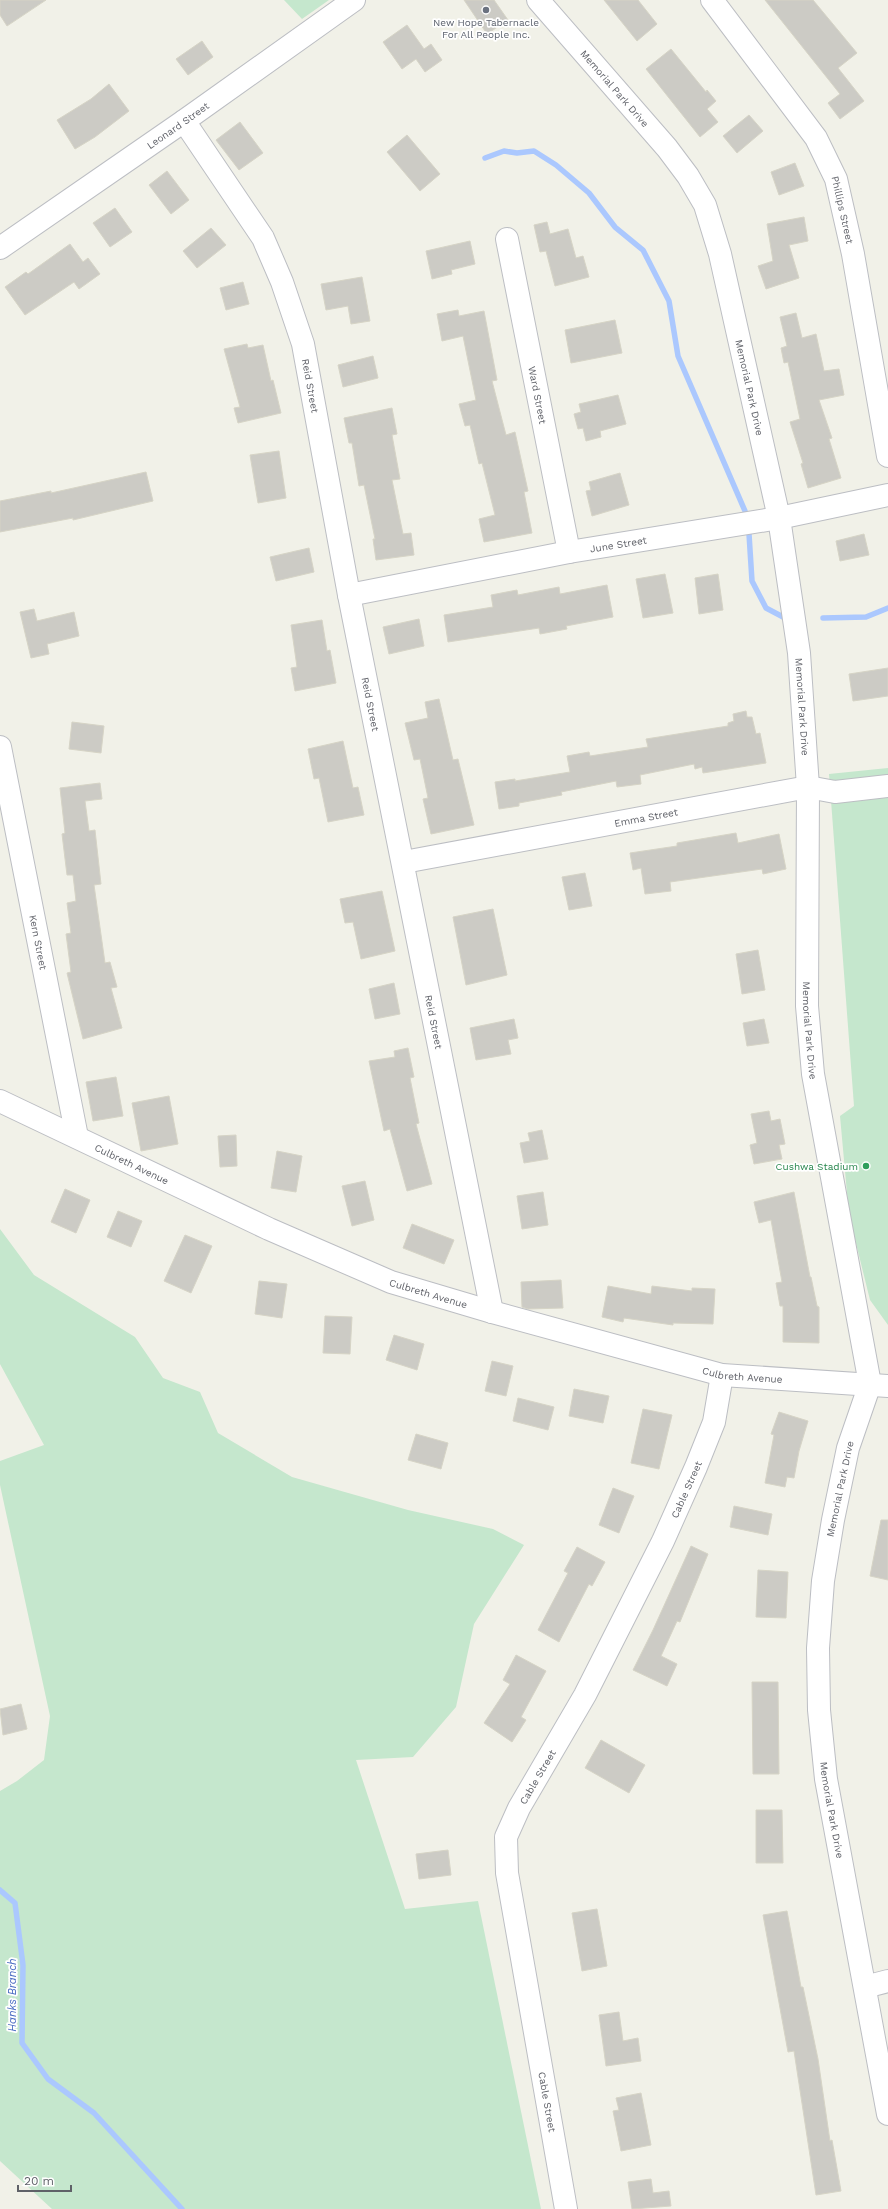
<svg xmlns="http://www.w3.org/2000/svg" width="888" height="2209" font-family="'Work Sans',sans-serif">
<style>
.green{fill:#c5e7cd}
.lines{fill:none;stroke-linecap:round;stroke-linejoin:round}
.stream{stroke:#abc8fe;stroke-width:5.5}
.building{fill:#cccbc5;stroke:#d6d4c6}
.minor-casing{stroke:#bcbec3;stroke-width:24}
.minor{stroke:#fff;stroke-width:22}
.worship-dot{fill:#6b7280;stroke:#fff;stroke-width:1.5}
.leisure-dot{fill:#2e9e5b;stroke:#fff;stroke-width:1.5}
.labels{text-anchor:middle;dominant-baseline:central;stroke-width:3.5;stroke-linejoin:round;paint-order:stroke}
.worship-label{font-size:10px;fill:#5b616d;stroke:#fff}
.street-label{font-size:10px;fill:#5f6168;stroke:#fff}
.leisure-label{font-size:10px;fill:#27864d;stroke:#fff;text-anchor:end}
.water-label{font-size:11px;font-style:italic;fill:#4b6cc3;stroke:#fff}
</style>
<rect width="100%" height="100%" fill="#f1f1e8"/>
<path class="green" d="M 284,0 L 329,0 L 302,19 Z
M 888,768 L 888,1325 L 870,1300 L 849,1215 L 840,1116 L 854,1106 L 829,774 Z
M 0,1229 L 34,1275 L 135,1337 L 163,1378 L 200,1392 L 218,1433 L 292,1477 L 408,1510 L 493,1529 L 524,1545 L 474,1624 L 456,1707 L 413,1757 L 356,1760 L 405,1909 L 478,1901 L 541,2209 L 52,2209 L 0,2161 L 0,1791 L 17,1781 L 44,1760 L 50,1716 L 0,1485 L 0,1461 L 44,1445 L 0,1364 Z"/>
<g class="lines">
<path class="stream" d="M 485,158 L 504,151 L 517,153 L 534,151 L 556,165 L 589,193 L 615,227 L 643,250 L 669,301 L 678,356 L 745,511
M 749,534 L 752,581 L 766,608 L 785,618
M 823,618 L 866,617 L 888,608
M 0,1890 L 15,1903 L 23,1965 L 22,2043 L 48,2079 L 94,2113 L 182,2209"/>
</g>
<path class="building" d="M 0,0 L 46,0 L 7,26 L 0,15 Z
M 464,0 L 494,0 L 508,20 L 487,34 Z
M 604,0 L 638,0 L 657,24 L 637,41 Z
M 765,0 L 813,0 L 857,53 L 838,68 L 864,101 L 840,119 L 828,103 L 840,94 Z
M 407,25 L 424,49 L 431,44 L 442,60 L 425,72 L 416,59 L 402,69 L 383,42 Z
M 202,41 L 213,57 L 188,75 L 176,59 Z
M 671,49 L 706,92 L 707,90 L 716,101 L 707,109 L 718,122 L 700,137 L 646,69 Z
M 109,84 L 129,111 L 95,137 L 75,149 L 57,120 L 91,99 Z
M 749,115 L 763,131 L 737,153 L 723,136 Z
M 240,122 L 263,153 L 239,170 L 216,140 Z
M 407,135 L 440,174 L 420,191 L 387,152 Z
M 795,163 L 804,186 L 779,195 L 771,172 Z
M 167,171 L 189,200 L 171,214 L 149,185 Z
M 115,208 L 132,232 L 110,247 L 93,223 Z
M 804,217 L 808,241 L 789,245 L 799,278 L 766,289 L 758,266 L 773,261 L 767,224 Z
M 547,222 L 550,234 L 568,229 L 576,258 L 583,256 L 589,277 L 555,286 L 546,251 L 540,252 L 534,225 Z
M 211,228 L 226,245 L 197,268 L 183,251 Z
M 470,241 L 475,264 L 451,270 L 452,274 L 432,279 L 426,251 Z
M 70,244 L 83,262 L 88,258 L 100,274 L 79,289 L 74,282 L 25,315 L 5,287 L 26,272 L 28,274 Z
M 362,277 L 370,321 L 351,324 L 348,306 L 326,310 L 321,284 Z
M 243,282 L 249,304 L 226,310 L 220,288 Z
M 458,310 L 459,316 L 484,311 L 497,380 L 492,381 L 506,435 L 515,432 L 528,491 L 524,492 L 532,533 L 484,542 L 479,519 L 495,515 L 482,463 L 479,464 L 470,425 L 465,426 L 459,404 L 476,400 L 463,336 L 442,341 L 437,314 Z
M 796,313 L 802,338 L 816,334 L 824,371 L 839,369 L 844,395 L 819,400 L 832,438 L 829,439 L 841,478 L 808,488 L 801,464 L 803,463 L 790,422 L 800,419 L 788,362 L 784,363 L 781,348 L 787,346 L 780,317 Z
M 615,320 L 622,353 L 571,363 L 565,330 Z
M 247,344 L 248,348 L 263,345 L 271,381 L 273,380 L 281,413 L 238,423 L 234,408 L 240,407 L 224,349 Z
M 373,356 L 378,378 L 343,387 L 338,365 Z
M 618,395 L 626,424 L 600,431 L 601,437 L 586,441 L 583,428 L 578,429 L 574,414 L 581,412 L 579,404 Z
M 392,408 L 397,434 L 392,435 L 400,479 L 392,480 L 403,534 L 411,533 L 414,555 L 376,560 L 373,539 L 375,539 L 364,485 L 359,486 L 352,443 L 349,443 L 344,418 Z
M 279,451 L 286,498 L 258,503 L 250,455 Z
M 146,472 L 153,501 L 73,520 L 73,518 L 0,532 L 0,501 L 51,491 L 51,493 Z
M 620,473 L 629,505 L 592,516 L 586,491 L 591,490 L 589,482 Z
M 864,534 L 869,555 L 840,561 L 836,541 Z
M 309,548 L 314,572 L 276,581 L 270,557 Z
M 665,574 L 673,613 L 643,618 L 636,579 Z
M 718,574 L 723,610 L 699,614 L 695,578 Z
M 607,585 L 613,617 L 566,626 L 567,629 L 540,634 L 539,628 L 448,642 L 444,615 L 493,607 L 491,595 L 517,590 L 518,595 L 559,587 L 560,594 Z
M 34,609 L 37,621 L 74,612 L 79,636 L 47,644 L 49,654 L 31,658 L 20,612 Z
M 419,619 L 424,646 L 389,654 L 383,627 Z
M 322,620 L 327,651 L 330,650 L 336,683 L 295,691 L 291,668 L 297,667 L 291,625 Z
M 888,668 L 888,696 L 853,701 L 849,674 Z
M 439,699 L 453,760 L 458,759 L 474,825 L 431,834 L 423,799 L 428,798 L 420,759 L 414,760 L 405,723 L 428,718 L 425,702 Z
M 746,711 L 747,717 L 752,717 L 756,734 L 760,733 L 766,763 L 703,773 L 702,767 L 695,769 L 694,764 L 640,775 L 641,784 L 617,787 L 616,781 L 561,792 L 562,795 L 519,803 L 519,806 L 499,809 L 495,782 L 515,779 L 515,781 L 570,772 L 567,756 L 589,752 L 590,756 L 648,747 L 646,739 L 728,726 L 728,723 L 734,721 L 733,714 Z
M 72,722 L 104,726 L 101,753 L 69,749 Z
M 343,741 L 353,788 L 358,787 L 364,815 L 328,822 L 319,778 L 314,779 L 308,749 Z
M 100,783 L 102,799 L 85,801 L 89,831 L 95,830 L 101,884 L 94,885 L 105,963 L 110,962 L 117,987 L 111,988 L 122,1028 L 83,1039 L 67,973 L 71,972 L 66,934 L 71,933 L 67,903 L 76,901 L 73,875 L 67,875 L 62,834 L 65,833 L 60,788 Z
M 736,833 L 738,843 L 779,834 L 786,869 L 763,874 L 762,869 L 670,882 L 671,891 L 645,894 L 641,868 L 633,870 L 630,853 L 677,846 L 677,843 Z
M 585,873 L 592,906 L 569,910 L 562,877 Z
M 382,891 L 395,951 L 361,959 L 353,922 L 345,923 L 340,899 Z
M 493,909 L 507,975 L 466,985 L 453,917 Z
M 758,950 L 765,990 L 742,994 L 736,954 Z
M 394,983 L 400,1014 L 375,1019 L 369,989 Z
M 514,1019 L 518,1038 L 508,1040 L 511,1054 L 476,1060 L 470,1028 Z
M 764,1019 L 769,1043 L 747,1046 L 743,1023 Z
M 408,1048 L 414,1077 L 410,1078 L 419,1123 L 416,1124 L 432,1184 L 407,1191 L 390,1129 L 384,1131 L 369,1061 L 395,1057 L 394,1051 Z
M 116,1077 L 123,1116 L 93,1121 L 86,1082 Z
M 169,1096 L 178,1144 L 141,1151 L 132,1103 Z
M 769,1111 L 771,1121 L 780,1119 L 785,1144 L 779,1145 L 782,1159 L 754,1164 L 750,1145 L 757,1143 L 751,1114 Z
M 542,1130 L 548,1159 L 524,1163 L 520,1143 L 530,1141 L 528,1133 Z
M 236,1135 L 237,1166 L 220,1167 L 218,1136 Z
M 277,1151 L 302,1156 L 296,1192 L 271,1188 Z
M 365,1181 L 374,1220 L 352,1226 L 342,1186 Z
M 65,1189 L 90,1200 L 76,1233 L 51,1222 Z
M 543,1192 L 548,1225 L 522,1229 L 517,1196 Z
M 794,1192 L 810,1277 L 811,1277 L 817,1306 L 819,1307 L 819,1343 L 783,1342 L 783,1306 L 780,1306 L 776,1283 L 782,1282 L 771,1220 L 759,1223 L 754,1202 Z
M 118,1211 L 142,1221 L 131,1247 L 107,1237 Z
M 412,1224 L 454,1240 L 444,1264 L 403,1248 Z
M 185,1235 L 212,1246 L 191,1293 L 164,1281 Z
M 561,1280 L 563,1308 L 528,1309 L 522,1307 L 521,1282 Z
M 259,1281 L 287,1284 L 282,1318 L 255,1314 Z
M 608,1286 L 651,1294 L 652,1286 L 692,1291 L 692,1288 L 715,1289 L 713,1324 L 673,1323 L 673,1325 L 624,1318 L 623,1322 L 602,1317 Z
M 325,1316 L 352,1317 L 350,1354 L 323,1353 Z
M 394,1335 L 424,1344 L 417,1370 L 386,1360 Z
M 492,1361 L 513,1366 L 506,1396 L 485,1391 Z
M 574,1389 L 609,1396 L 603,1423 L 569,1416 Z
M 518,1398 L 554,1407 L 548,1430 L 513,1421 Z
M 643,1409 L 672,1415 L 659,1469 L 631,1463 Z
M 779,1412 L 808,1421 L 799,1451 L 794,1478 L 787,1477 L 785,1487 L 765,1483 L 774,1435 L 771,1434 Z
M 416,1434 L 448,1443 L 441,1469 L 408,1460 Z
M 613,1488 L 634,1496 L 619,1533 L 599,1525 Z
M 734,1506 L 772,1514 L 768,1535 L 730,1527 Z
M 881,1520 L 888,1520 L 888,1580 L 870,1576 Z
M 691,1546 L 708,1554 L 680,1622 L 677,1621 L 661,1656 L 677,1664 L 667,1686 L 633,1670 L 653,1630 Z
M 577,1547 L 605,1562 L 592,1586 L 589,1584 L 559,1642 L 538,1630 L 568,1573 L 564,1571 Z
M 758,1570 L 788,1572 L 786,1618 L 756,1617 Z
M 516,1655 L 546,1671 L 521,1717 L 526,1720 L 512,1742 L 484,1723 L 510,1684 L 503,1680 Z
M 752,1682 L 778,1682 L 779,1774 L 753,1774 Z
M 21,1704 L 27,1729 L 3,1735 L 0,1709 Z
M 601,1740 L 645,1765 L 629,1793 L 585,1768 Z
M 756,1810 L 782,1810 L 783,1863 L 756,1863 Z
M 448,1850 L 451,1875 L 419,1879 L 416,1854 Z
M 597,1909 L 607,1966 L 582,1971 L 572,1913 Z
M 787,1911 L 801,1987 L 803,1987 L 818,2059 L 830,2141 L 832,2140 L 841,2191 L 816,2195 L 794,2051 L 788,2052 L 763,1915 Z
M 619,2012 L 623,2041 L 638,2038 L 641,2061 L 606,2066 L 599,2015 Z
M 641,2093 L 651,2145 L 621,2151 L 613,2111 L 619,2110 L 616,2098 Z
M 651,2179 L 653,2193 L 669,2191 L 671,2206 L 632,2209 L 628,2182 Z"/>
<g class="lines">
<defs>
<g id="minor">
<path id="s1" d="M 538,0 L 667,148 L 688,176 L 705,205 L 720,254 L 779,518 L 799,653 L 808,787 L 807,1006 L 813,1074 L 870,1384 L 848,1448 L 833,1520 L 823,1581 L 818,1648 L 819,1710 L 826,1779 L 888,2114"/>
<path id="s2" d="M 712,0 L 816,138 L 836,179 L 853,254 L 888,456"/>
<path id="s3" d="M 184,121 L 263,238 L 282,282 L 303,344 L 349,595 L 492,1312"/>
<path id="s4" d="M 507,239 L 569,552"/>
<path id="s5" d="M 0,248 L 184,121 L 354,0"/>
<path id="s6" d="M 349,595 L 569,552 L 779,518 L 888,495"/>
<path id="s7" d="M 0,747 L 77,1137"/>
<path id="s8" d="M 404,862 L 808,787 L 835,792 L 888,786"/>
<path id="s9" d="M 0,1101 L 269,1229 L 391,1282 L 492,1312 L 722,1375 L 888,1386"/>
<path d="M 865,1987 L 888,1981"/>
<path id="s10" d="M 566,2209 L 507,1873 L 506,1837 L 519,1808 L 585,1695 L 663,1541 L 696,1467 L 714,1422 L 722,1375"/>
</g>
</defs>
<use href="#minor" class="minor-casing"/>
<use href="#minor" class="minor"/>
</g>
<circle class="worship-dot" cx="486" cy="10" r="4"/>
<circle class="leisure-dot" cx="866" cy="1166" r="4"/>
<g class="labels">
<g class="worship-label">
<text x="486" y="22">New Hope Tabernacle<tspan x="486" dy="12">For All People Inc.</tspan></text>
</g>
<g class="street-label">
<text stroke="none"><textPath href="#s1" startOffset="117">Memorial Park Drive</textPath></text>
<text stroke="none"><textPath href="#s5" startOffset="216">Leonard Street</textPath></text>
<text stroke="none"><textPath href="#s2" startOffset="250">Phillips Street</textPath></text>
<text stroke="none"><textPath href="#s3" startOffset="297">Reid Street</textPath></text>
<text stroke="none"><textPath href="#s1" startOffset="453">Memorial Park Drive</textPath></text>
<text stroke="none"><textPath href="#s4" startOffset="159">Ward Street</textPath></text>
<text stroke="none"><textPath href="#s6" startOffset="274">June Street</textPath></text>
<text stroke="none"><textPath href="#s3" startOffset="621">Reid Street</textPath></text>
<text stroke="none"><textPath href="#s1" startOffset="777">Memorial Park Drive</textPath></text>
<text stroke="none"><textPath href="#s8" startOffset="246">Emma Street</textPath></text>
<text stroke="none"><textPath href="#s7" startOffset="199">Kern Street</textPath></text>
<text stroke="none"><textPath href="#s3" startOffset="945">Reid Street</textPath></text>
<text stroke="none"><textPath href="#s1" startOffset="1101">Memorial Park Drive</textPath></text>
<text stroke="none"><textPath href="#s9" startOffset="146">Culbreth Avenue</textPath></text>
<text stroke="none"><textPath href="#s9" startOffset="470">Culbreth Avenue</textPath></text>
<text stroke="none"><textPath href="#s9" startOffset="795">Culbreth Avenue</textPath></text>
<text stroke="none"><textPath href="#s10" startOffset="769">Cable Street</textPath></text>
<text transform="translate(840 1489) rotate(-78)">Memorial Park Drive</text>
<text stroke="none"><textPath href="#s10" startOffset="445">Cable Street</textPath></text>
<text stroke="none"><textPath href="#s1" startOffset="1893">Memorial Park Drive</textPath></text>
<text transform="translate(547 2102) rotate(80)">Cable Street</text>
</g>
<g class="leisure-label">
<text x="858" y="1166">Cushwa Stadium</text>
</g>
<g class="water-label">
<text transform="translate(12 1995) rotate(-90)">Hanks Branch</text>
</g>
</g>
<path d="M18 2185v6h53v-6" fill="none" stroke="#5f6168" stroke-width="2"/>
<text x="24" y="2185" font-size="12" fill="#5f6168" stroke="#ffffff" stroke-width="3" paint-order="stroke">20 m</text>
</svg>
